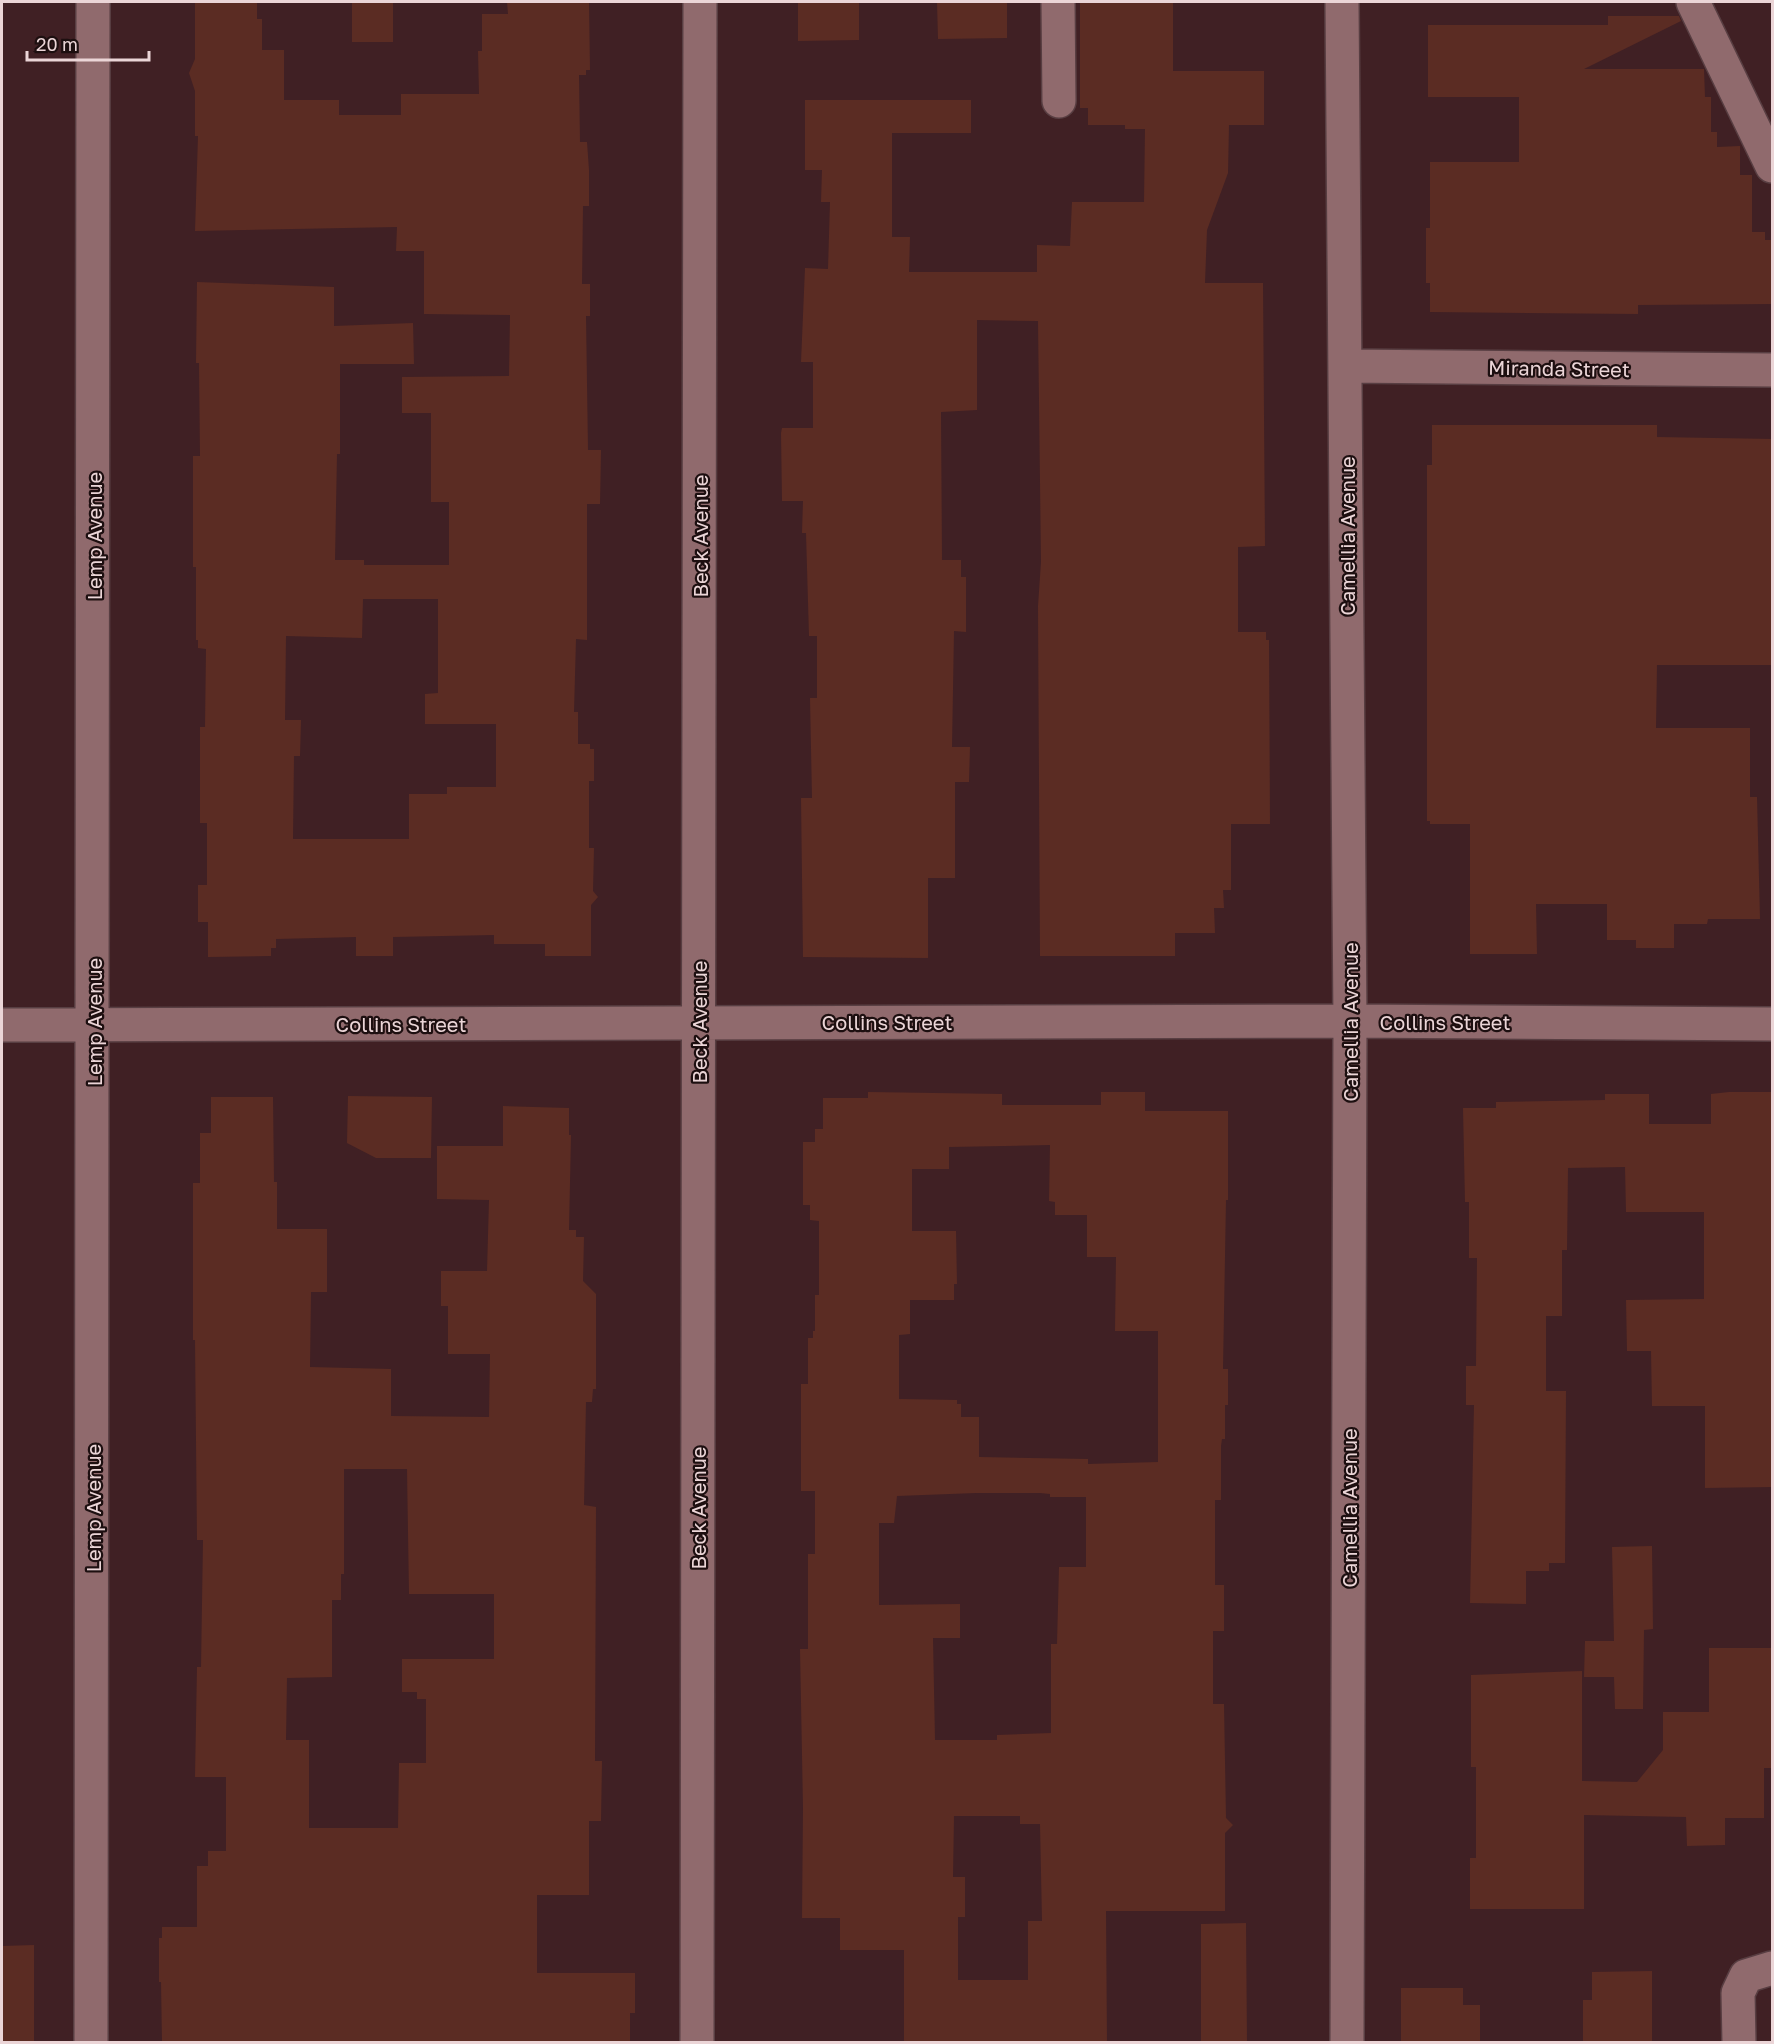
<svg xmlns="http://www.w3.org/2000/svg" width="1774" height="2044" font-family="'Golos Text',sans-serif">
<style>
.building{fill:#5b2c23;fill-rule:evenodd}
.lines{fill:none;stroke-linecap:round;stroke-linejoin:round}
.minor-casing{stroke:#583e42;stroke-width:36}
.minor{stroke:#906a6d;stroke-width:33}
.labels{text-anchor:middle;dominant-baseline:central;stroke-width:4.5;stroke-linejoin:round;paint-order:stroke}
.street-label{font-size:20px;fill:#ebd5d7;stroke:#1d0f10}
</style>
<rect width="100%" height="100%" fill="#402024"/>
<path class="building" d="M 195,2 L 257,2 L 257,19 L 262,19 L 262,50 L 284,50 L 284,100 L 339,100 L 339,115 L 401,115 L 401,94 L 479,94 L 478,51 L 482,51 L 482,14 L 508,14 L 507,2 L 589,2 L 590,70 L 586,70 L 586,75 L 579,75 L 580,142 L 587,142 L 589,170 L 589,206 L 583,206 L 582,284 L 590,284 L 590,316 L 586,316 L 588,450 L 601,450 L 600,504 L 587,504 L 587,640 L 576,639 L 574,712 L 578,712 L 578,744 L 590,744 L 590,749 L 594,749 L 594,781 L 589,781 L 589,848 L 594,848 L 593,891 L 598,897 L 591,905 L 591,956 L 545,956 L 545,944 L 494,944 L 494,935 L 393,937 L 393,956 L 356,956 L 356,937 L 276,939 L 276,948 L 271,948 L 271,956 L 208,957 L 208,922 L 198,922 L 198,885 L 207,885 L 207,823 L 200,823 L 200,727 L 205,727 L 206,649 L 198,648 L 198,640 L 196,640 L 196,567 L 193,567 L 193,456 L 200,456 L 199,363 L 196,363 L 197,282 L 334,287 L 334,326 L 413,323 L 414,364 L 340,364 L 340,454 L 337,454 L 335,560 L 364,560 L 364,565 L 449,565 L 449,502 L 431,502 L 431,413 L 402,413 L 402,377 L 509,376 L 510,315 L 424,314 L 424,251 L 396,251 L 397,227 L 195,231 L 198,136 L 195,136 L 195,91 L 189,73 L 195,59 ZM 363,599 L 438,599 L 438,693 L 425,694 L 425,724 L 496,724 L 496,787 L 447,787 L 447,794 L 409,794 L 409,839 L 293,839 L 294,756 L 300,756 L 301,720 L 285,720 L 286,636 L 362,638 Z
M 352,2 L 393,2 L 393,42 L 352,42 Z
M 798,2 L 859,2 L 859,40 L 798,41 Z
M 937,2 L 1007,2 L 1007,38 L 938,39 Z
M 1080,2 L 1173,2 L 1173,71 L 1264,71 L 1264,125 L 1229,125 L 1228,173 L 1207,230 L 1205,283 L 1263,283 L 1265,546 L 1238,547 L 1238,632 L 1266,632 L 1266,640 L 1269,640 L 1270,824 L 1231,824 L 1231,890 L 1223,890 L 1224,908 L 1214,908 L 1215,933 L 1175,933 L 1175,956 L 1040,956 L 1038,606 L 1041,562 L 1038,321 L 977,320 L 977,410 L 941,412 L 942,560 L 961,560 L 961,577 L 966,577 L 966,632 L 954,631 L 952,747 L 970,747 L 969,782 L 955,782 L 955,878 L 928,878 L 928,958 L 803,957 L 801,798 L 812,798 L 810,698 L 817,698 L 817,636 L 809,636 L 806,533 L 802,533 L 803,501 L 782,501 L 781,433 L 782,428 L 813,428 L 813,362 L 801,362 L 805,268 L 828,269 L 830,202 L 821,202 L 822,170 L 805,170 L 805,100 L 971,100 L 971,133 L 892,133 L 892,237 L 910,237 L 909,272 L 1037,272 L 1037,245 L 1070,246 L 1072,202 L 1144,202 L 1145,129 L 1125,129 L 1125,125 L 1088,125 L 1088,108 L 1080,108 Z
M 1608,16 L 1679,16 L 1681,21 L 1584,69 L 1704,69 L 1705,97 L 1711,97 L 1711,132 L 1717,132 L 1717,147 L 1740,146 L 1740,175 L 1752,175 L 1752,232 L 1765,232 L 1765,240 L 1772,240 L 1773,304 L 1638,305 L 1638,314 L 1430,312 L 1430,283 L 1426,283 L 1426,228 L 1430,228 L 1430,162 L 1519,162 L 1519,97 L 1428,97 L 1428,25 L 1608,25 Z
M 1432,425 L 1657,425 L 1657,437 L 1773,439 L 1773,665 L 1657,665 L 1656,728 L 1750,728 L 1750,797 L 1757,797 L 1760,919 L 1708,919 L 1707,924 L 1674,924 L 1674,948 L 1636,948 L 1636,940 L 1607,940 L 1607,904 L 1536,904 L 1537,954 L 1470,954 L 1470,824 L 1430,824 L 1430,821 L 1427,821 L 1427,465 L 1432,465 Z
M 868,1092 L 1002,1094 L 1002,1105 L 1101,1105 L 1101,1092 L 1145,1092 L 1145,1111 L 1228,1111 L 1228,1200 L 1226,1200 L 1223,1369 L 1228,1369 L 1228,1405 L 1225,1405 L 1225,1439 L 1222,1439 L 1221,1446 L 1221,1500 L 1215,1500 L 1215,1585 L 1224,1585 L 1224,1631 L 1213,1631 L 1213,1704 L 1224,1704 L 1226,1818 L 1233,1825 L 1225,1833 L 1225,1911 L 1106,1911 L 1107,2043 L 904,2043 L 904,1950 L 840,1950 L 840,1918 L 802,1918 L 803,1808 L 800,1649 L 808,1649 L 808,1554 L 815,1554 L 815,1491 L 801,1491 L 801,1384 L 808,1384 L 808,1338 L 813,1338 L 813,1331 L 815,1331 L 815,1295 L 819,1295 L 819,1221 L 810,1220 L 810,1205 L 803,1205 L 803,1142 L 815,1142 L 815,1129 L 823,1129 L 823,1098 L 868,1098 ZM 1050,1145 L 1049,1201 L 1055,1202 L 1055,1215 L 1087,1215 L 1087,1257 L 1116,1257 L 1115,1331 L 1158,1331 L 1158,1462 L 1088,1464 L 1088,1459 L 979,1457 L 979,1417 L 961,1417 L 961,1404 L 957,1404 L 957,1400 L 899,1399 L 899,1335 L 910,1334 L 910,1300 L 954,1300 L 954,1284 L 957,1284 L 956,1231 L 912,1231 L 912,1169 L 949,1169 L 949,1147 ZM 976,1493 L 1040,1493 L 1050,1494 L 1050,1497 L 1086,1497 L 1086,1567 L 1059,1567 L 1057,1644 L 1051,1644 L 1051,1733 L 997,1735 L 997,1740 L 935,1740 L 933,1638 L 960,1638 L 960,1604 L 879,1605 L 879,1523 L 894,1523 L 897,1496 ZM 954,1816 L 1020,1816 L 1020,1824 L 1040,1824 L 1042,1921 L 1028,1921 L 1028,1980 L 958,1980 L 958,1917 L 965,1917 L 965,1877 L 953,1877 Z
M 1729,1092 L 1773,1092 L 1773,1487 L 1705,1488 L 1705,1406 L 1652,1406 L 1651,1351 L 1627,1351 L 1626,1300 L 1704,1299 L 1704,1212 L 1626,1212 L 1625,1167 L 1568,1168 L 1567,1250 L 1562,1250 L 1562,1316 L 1546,1316 L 1546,1391 L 1566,1391 L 1565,1563 L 1549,1563 L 1549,1571 L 1526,1571 L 1526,1604 L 1470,1603 L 1474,1405 L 1466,1405 L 1466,1366 L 1476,1366 L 1477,1258 L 1469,1258 L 1469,1202 L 1465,1202 L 1463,1108 L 1496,1108 L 1496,1102 L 1605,1100 L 1605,1094 L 1649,1094 L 1649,1124 L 1711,1124 L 1711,1094 Z
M 348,1096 L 432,1097 L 431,1158 L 376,1158 L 347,1143 Z
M 211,1097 L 273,1097 L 274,1182 L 277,1182 L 277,1229 L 327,1229 L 327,1292 L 311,1292 L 310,1367 L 391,1369 L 391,1416 L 489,1417 L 490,1354 L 448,1354 L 448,1306 L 441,1306 L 441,1271 L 487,1271 L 489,1200 L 437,1199 L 437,1146 L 503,1146 L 503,1106 L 569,1108 L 569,1135 L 571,1135 L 569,1230 L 576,1230 L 576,1237 L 584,1237 L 583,1281 L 596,1294 L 596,1389 L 593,1389 L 592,1402 L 586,1402 L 584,1505 L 596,1507 L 595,1761 L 602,1761 L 601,1821 L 589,1821 L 589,1895 L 537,1895 L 537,1973 L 635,1973 L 635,2013 L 630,2013 L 630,2043 L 162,2043 L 161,1982 L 159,1982 L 159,1938 L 162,1938 L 162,1927 L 197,1927 L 197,1866 L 208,1866 L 208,1851 L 226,1851 L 226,1777 L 195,1777 L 197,1667 L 201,1667 L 203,1540 L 197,1540 L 195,1340 L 193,1340 L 193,1183 L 200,1183 L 200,1133 L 211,1133 ZM 344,1469 L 407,1469 L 409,1594 L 494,1594 L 494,1659 L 402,1659 L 402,1692 L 417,1692 L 417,1699 L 426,1699 L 426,1763 L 399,1763 L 398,1828 L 309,1828 L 309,1740 L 286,1740 L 287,1678 L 332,1677 L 332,1600 L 341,1600 L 341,1574 L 344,1574 Z
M 1652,1546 L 1653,1629 L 1644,1630 L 1643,1709 L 1615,1709 L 1614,1677 L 1584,1677 L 1585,1641 L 1614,1641 L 1612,1547 Z
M 1709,1648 L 1773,1648 L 1773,1768 L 1764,1768 L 1764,1818 L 1725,1818 L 1725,1845 L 1687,1846 L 1686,1817 L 1584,1815 L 1584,1909 L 1470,1909 L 1470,1858 L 1476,1858 L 1476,1767 L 1471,1767 L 1471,1675 L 1582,1671 L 1582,1781 L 1637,1782 L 1663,1750 L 1663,1712 L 1709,1712 Z
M 1246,1923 L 1247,2043 L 1201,2043 L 1201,1924 Z
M 34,1945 L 34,2043 L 2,2043 L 2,1946 Z
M 1652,1971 L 1652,2043 L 1583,2043 L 1583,2000 L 1592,2000 L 1592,1972 Z
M 1401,1988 L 1463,1988 L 1463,2005 L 1480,2005 L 1480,2043 L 1401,2043 Z"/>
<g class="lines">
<defs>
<path id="minor" d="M 1058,2 L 1059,101
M 1342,2 L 1350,1021 L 1347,2042
M 1693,2 L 1772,166
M 1346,366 L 1772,370
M 2,1025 L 1350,1021 L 1772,1024
M 91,2042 L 93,2
M 697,2042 L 700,2
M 1739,2042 L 1738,1993 L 1746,1976 L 1772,1968"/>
</defs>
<use href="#minor" class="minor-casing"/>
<use href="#minor" class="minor"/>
</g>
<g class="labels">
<g class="street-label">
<text transform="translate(1559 368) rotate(1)">Miranda Street</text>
<text transform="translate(94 536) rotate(-90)">Lemp Avenue</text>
<text transform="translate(700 536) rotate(-90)">Beck Avenue</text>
<text transform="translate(1347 536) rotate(-90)">Camellia Avenue</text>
<text transform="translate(94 1022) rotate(-90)">Lemp Avenue</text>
<text transform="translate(699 1022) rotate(-90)">Beck Avenue</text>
<text x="887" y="1022">Collins Street</text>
<text transform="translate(1350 1022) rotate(-90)">Camellia Avenue</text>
<text x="1445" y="1022">Collins Street</text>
<text x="401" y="1024">Collins Street</text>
<text transform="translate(93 1508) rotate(-90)">Lemp Avenue</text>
<text transform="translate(698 1508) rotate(-90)">Beck Avenue</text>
<text transform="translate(1349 1508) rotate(-90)">Camellia Avenue</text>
</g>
</g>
<rect width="1774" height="2044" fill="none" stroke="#ebd5d7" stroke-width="6"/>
<path d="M27 51v9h122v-9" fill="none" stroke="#ebd5d7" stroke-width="3"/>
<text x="36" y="51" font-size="18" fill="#ebd5d7" stroke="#1d0f10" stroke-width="4.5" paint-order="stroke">20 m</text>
</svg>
